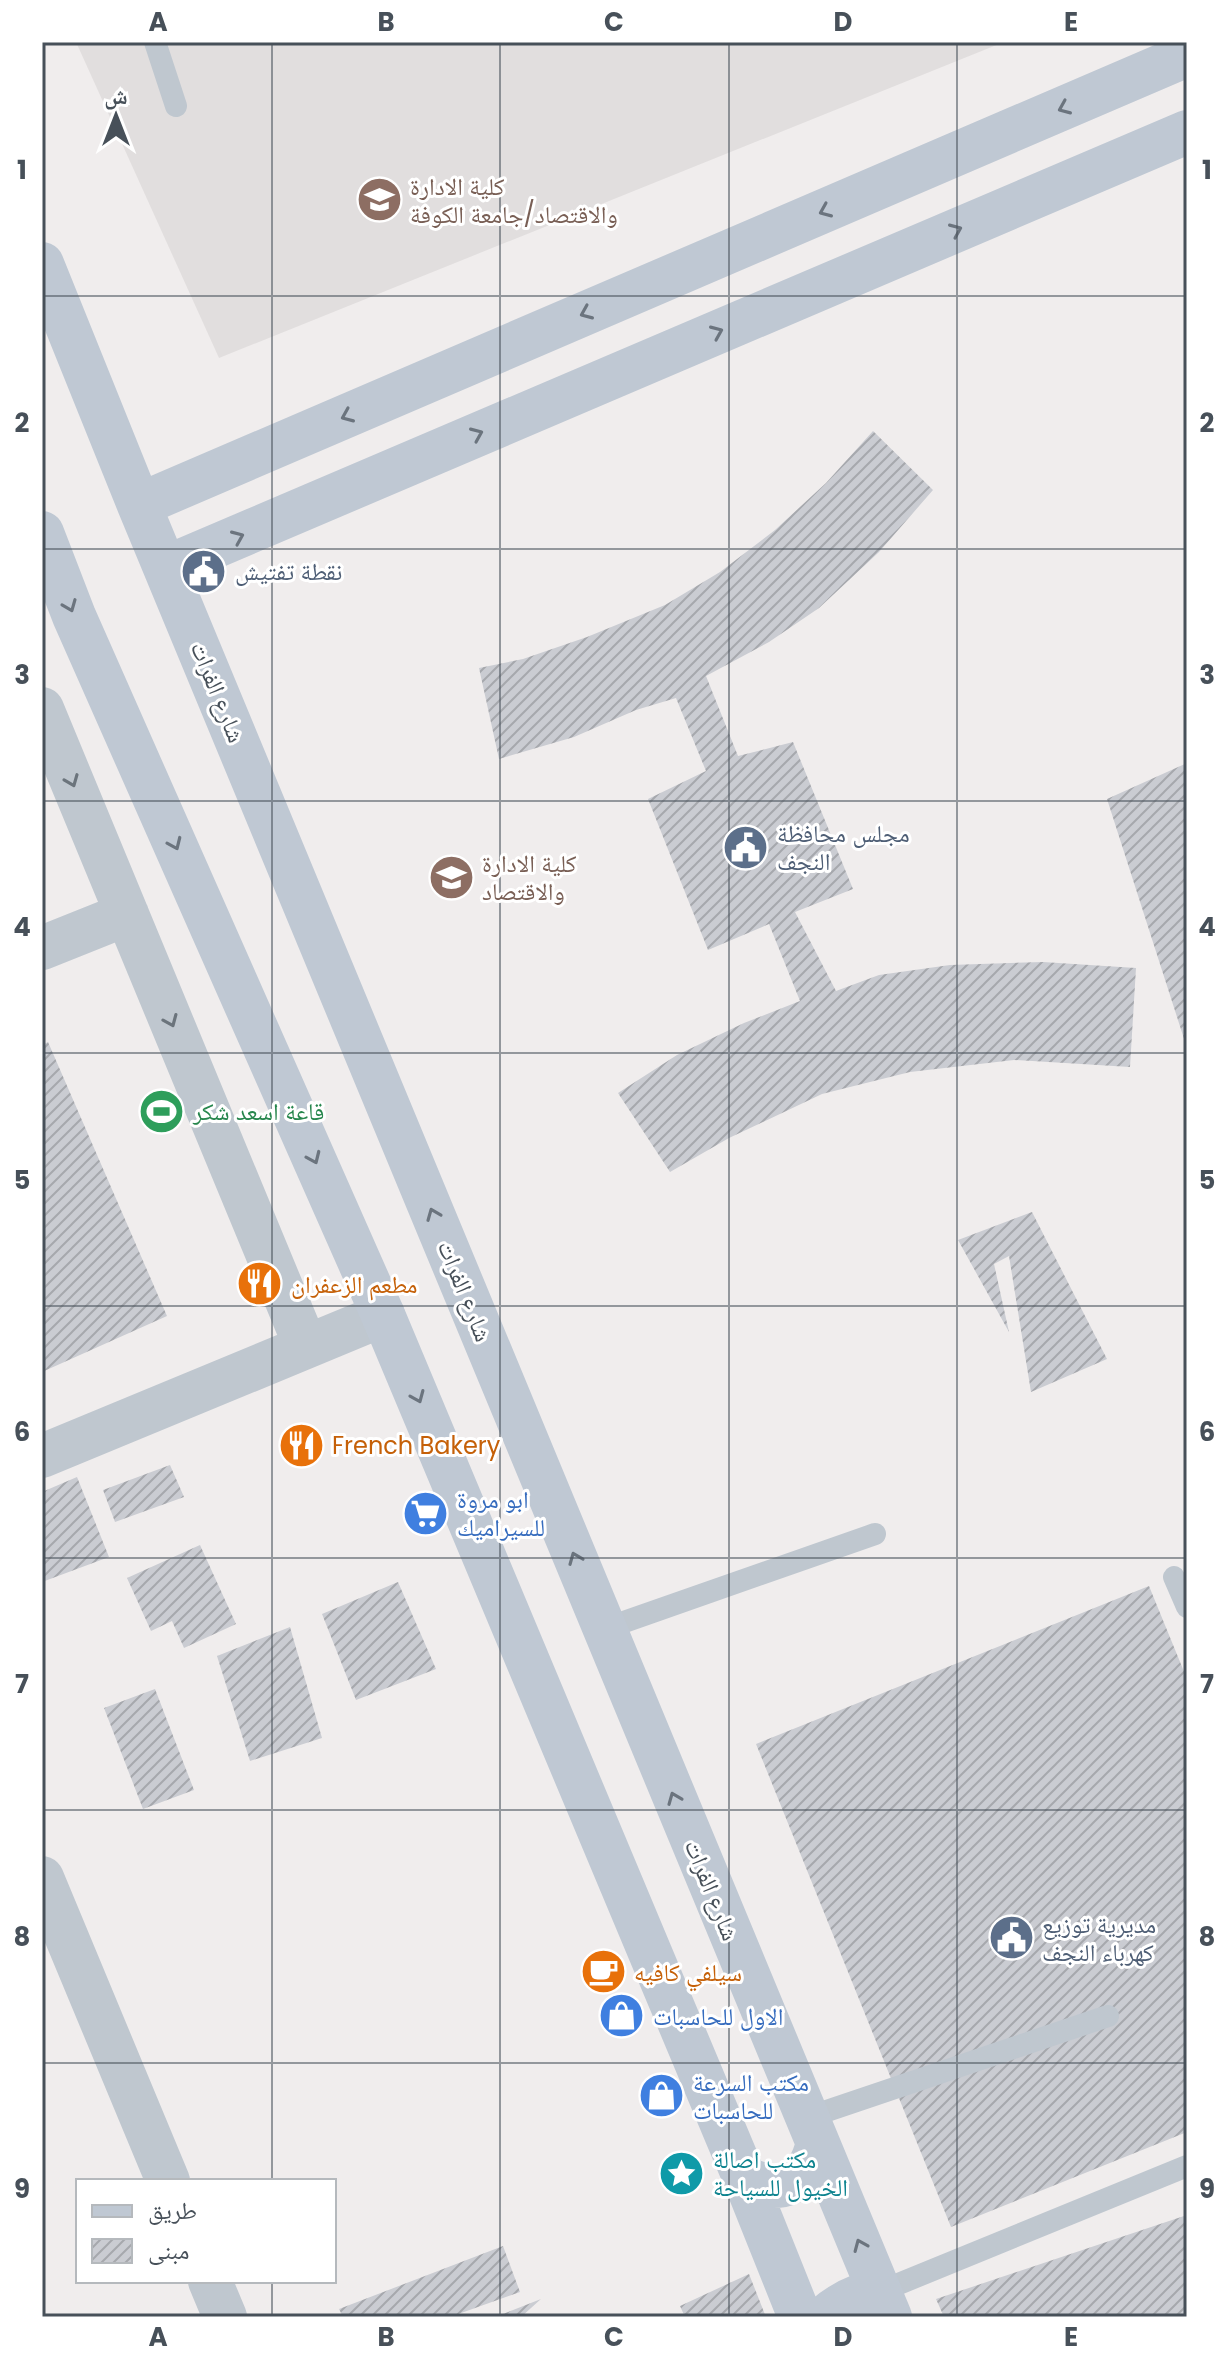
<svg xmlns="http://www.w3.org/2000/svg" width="1229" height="2359" font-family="Poppins,'Noto Naskh Arabic',sans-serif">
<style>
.education{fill:#e1dede}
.building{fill:url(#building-hatch)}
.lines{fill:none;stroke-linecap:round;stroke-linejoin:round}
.lane{stroke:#bfc7cf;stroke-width:22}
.street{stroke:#bfc7cf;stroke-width:44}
.secondary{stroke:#bfc8d3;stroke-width:44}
.oneway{stroke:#6b747e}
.oneway2{stroke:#6b747c}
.grid{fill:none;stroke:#475059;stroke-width:2;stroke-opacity:0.55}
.labels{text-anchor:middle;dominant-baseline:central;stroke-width:6;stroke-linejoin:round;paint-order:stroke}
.education-label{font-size:24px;fill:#785e54;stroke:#fff;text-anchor:start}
.service-label{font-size:24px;fill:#4e5e75;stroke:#fff;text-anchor:start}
.street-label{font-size:24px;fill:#475059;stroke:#fff}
.leisure-label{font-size:24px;fill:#27864d;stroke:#fff;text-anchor:start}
.food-label{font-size:24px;fill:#c56008;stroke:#fff;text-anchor:start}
.shop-label{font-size:24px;fill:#366cbe;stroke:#fff;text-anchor:start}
.culture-label{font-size:24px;fill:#0d838f;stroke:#fff;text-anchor:start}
.neatline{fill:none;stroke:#475059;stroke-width:3}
.grid-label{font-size:26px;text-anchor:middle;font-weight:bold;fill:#475059}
</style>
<defs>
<pattern id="building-hatch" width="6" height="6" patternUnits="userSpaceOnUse" patternTransform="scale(2)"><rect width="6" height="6" fill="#caccd2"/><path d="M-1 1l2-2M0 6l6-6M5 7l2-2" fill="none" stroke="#a6a8ad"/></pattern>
</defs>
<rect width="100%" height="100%" fill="#f0eded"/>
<path class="education" d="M 76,42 L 1004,42 L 219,358 Z"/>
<path class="building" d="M 873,431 L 933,490 L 879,552 L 819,608 L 769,642 L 706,676 L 738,756 L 793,742 L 853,889 L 795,912 L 836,991 L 879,975 L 950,965 L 1043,962 L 1136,968 L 1130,1067 L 1014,1060 L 910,1072 L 822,1094 L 729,1138 L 670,1172 L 618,1093 L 677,1055 L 744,1023 L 800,1001 L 769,924 L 708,950 L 648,799 L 706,771 L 676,698 L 636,710 L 574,737 L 499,759 L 479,668 L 523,659 L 587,637 L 665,605 L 720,572 L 775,530 L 826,483 Z
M 1187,763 L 1187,1045 L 1186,1045 L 1107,799 Z
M 48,1042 L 167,1316 L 42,1372 L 42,1045 Z
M 1032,1212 L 1107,1359 L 1031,1392 L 1009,1256 L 994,1264 L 1009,1332 L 958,1240 Z
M 170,1465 L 184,1497 L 115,1522 L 103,1490 Z
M 77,1477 L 109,1557 L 42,1582 L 42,1492 Z
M 200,1545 L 236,1624 L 184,1648 L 172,1621 L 151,1631 L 127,1578 Z
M 398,1582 L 436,1669 L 356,1700 L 322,1614 Z
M 1149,1586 L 1187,1679 L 1187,2132 L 951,2227 L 756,1744 Z
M 290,1627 L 322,1738 L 250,1761 L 217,1656 Z
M 155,1689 L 194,1790 L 143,1809 L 104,1708 Z
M 1187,2215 L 1187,2315 L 1183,2317 L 944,2317 L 936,2299 Z
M 503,2246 L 520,2292 L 450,2317 L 343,2317 L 339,2309 Z
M 749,2274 L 766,2317 L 685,2317 L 680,2306 Z
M 541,2299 L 521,2317 L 495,2317 Z"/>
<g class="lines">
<path class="lane" d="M 155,42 L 176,106
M 1174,1577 L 1187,1607
M 604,1629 L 875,1534
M 806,2118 L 1108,2016
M 879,2292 L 1187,2166"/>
<path class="street" d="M 42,709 L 306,1347
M 42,948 L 127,914
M 42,1456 L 383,1315
M 42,1878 L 168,2181
M 210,2281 L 225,2317"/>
<path class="secondary" d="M 42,264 L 139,505 L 890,2317
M 139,505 L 1187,55
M 42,533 L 74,616 L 383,1315 L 744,2177 L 800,2317
M 167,567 L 1187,132
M 744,2177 C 778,2196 808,2184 817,2146
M 825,2317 C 841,2303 858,2294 879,2292"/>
</g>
<defs><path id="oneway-chevron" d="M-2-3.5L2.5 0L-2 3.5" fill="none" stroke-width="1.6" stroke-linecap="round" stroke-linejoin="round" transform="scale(2)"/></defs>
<g class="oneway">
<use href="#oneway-chevron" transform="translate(1064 108) rotate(157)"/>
<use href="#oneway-chevron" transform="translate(825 211) rotate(157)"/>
<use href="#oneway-chevron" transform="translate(956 230) rotate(-23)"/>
<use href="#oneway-chevron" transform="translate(586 313) rotate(157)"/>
<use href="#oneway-chevron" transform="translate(717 332) rotate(-23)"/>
<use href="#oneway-chevron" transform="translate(347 416) rotate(157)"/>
<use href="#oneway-chevron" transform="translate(477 434) rotate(-23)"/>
<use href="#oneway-chevron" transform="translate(238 537) rotate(-23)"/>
<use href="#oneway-chevron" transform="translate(70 606) rotate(68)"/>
<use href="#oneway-chevron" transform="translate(175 844) rotate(66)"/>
<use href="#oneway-chevron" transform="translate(314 1158) rotate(66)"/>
<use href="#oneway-chevron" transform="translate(433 1214) rotate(-112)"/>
<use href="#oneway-chevron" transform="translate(418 1397) rotate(67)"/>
<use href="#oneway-chevron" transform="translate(575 1558) rotate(-112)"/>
<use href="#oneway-chevron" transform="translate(674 1798) rotate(-112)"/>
<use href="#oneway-chevron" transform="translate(860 2245) rotate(-113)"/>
</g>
<g class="oneway2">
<use href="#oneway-chevron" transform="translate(72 781) rotate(68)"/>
<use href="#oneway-chevron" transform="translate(171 1021) rotate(67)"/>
</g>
<path class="grid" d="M 272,42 L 272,2181M 500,42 L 500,2317M 729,42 L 729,2317M 957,42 L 957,2317M 42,296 L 1187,296M 42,549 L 1187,549M 42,801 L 1187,801M 42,1053 L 1187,1053M 42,1306 L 1187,1306M 42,1558 L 1187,1558M 42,1810 L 1187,1810M 42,2063 L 1187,2063M 272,2281 L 272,2317"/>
<defs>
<symbol id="university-disc" viewBox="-11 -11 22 22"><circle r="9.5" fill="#8d6e63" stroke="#fff"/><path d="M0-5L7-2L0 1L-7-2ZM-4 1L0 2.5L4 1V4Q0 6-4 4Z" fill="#fff"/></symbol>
<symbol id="civic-disc" viewBox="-11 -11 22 22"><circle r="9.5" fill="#5c6f8a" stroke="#fff"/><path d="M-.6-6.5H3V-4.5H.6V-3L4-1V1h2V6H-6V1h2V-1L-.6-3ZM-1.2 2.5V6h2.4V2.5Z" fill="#fff"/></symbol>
<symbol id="school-disc" viewBox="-11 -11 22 22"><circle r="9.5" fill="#8d6e63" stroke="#fff"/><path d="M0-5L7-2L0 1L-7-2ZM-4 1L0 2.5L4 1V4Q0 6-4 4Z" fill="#fff"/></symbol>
<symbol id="stadium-disc" viewBox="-11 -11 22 22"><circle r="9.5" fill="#2e9e5b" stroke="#fff"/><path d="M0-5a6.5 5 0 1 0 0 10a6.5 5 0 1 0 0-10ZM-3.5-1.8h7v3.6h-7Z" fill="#fff"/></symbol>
<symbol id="restaurant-disc" viewBox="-11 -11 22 22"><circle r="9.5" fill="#e8710a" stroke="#fff"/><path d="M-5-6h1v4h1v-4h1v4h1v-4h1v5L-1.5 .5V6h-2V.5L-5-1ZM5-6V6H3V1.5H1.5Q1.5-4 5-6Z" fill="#fff"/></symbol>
<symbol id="supermarket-disc" viewBox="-11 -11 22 22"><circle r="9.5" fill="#3f7fe0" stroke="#fff"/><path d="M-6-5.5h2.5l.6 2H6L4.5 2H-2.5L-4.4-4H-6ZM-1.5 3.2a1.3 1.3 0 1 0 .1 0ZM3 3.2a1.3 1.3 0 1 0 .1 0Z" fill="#fff"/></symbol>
<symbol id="cafe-disc" viewBox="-11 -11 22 22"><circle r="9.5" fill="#e8710a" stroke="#fff"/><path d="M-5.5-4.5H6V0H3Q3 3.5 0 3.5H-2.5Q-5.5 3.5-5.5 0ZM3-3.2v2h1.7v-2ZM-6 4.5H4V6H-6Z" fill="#fff"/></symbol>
<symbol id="shop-disc" viewBox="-11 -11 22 22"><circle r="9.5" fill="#3f7fe0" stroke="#fff"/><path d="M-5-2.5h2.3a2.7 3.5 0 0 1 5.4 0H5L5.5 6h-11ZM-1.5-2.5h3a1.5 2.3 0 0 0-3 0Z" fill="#fff"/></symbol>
<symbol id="sight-disc" viewBox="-11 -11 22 22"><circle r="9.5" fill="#0f9aa8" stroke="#fff"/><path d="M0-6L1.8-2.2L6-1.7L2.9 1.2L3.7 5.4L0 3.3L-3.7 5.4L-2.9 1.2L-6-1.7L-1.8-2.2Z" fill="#fff"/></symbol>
</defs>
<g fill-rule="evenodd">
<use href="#university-disc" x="354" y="174" width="51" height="51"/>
<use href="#civic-disc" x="178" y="546" width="51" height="51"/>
<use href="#civic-disc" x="720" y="822" width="51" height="51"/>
<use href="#school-disc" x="426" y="852" width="51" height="51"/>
<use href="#stadium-disc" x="136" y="1086" width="51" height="51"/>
<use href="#restaurant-disc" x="234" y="1258" width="51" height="51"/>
<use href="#restaurant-disc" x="276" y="1420" width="51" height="51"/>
<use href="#supermarket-disc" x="400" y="1488" width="51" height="51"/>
<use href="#civic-disc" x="986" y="1912" width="51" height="51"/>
<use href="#cafe-disc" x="578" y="1946" width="51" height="51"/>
<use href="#shop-disc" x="596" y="1990" width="51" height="51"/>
<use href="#shop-disc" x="636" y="2070" width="51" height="51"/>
<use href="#sight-disc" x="656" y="2148" width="51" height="51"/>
</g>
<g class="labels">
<g class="education-label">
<text x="410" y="186">كلية الادارة<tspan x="410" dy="28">والاقتصاد/جامعة الكوفة</tspan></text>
<text x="482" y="863">كلية الادارة<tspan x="482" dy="28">والاقتصاد</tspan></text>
</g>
<g class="service-label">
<text x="235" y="571">نقطة تفتيش</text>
<text x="777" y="833">مجلس محافظة<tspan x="777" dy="28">النجف</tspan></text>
<text x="1042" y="1924">مديرية توزيع<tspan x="1042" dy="28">كهرباء النجف</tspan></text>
</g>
<g class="street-label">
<text transform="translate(218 692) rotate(68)">شارع الفرات</text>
<text transform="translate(465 1291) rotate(68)">شارع الفرات</text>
<text transform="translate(712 1890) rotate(68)">شارع الفرات</text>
</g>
<g class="leisure-label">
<text x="193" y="1111">قاعة اسعد شكر</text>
</g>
<g class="food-label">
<text x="291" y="1284">مطعم الزعفران</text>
<text x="332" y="1445">French Bakery</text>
<text x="634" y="1972">سيلفي كافيه</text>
</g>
<g class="shop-label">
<text x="457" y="1499">ابو مروة<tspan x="457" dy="28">للسيراميك</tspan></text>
<text x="653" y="2016">الاول للحاسبات</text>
<text x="693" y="2082">مكتب السرعة<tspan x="693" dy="28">للحاسبات</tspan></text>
</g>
<g class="culture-label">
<text x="713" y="2159">مكتب اصالة<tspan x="713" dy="28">الخيول للسياحة</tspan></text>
</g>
</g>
<rect width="1229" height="2359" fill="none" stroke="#ffffff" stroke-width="88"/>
<rect x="76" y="2179" width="260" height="104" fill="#ffffff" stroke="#b5b9bd" stroke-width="2"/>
<rect x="92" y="2205" width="40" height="12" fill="#bfc8d3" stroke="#b5b9bd" stroke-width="2"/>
<text x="148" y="2219" font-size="24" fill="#475059">طريق</text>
<rect x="92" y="2239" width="40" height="24" fill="url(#building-hatch)" stroke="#b5b9bd" stroke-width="2"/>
<text x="148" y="2259" font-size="24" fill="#475059">مبنى</text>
<g transform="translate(116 116)" stroke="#ffffff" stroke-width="6" paint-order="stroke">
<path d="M0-6L14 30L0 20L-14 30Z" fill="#475059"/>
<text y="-12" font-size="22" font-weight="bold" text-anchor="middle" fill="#475059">ش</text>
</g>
<rect x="44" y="44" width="1141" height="2271" class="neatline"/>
<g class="grid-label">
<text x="158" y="31">A</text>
<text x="386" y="31">B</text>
<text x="614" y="31">C</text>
<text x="843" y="31">D</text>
<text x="1071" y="31">E</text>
<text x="22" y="179">1</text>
<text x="1207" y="179">1</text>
<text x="22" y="432">2</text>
<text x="1207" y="432">2</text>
<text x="22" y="684">3</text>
<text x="1207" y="684">3</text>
<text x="22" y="936">4</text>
<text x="1207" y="936">4</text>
<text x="22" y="1189">5</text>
<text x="1207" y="1189">5</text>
<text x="22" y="1441">6</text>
<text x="1207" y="1441">6</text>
<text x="22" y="1693">7</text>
<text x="1207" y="1693">7</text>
<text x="22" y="1946">8</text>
<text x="1207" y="1946">8</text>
<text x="22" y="2198">9</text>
<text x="1207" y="2198">9</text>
<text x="158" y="2346">A</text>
<text x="386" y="2346">B</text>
<text x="614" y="2346">C</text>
<text x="843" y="2346">D</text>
<text x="1071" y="2346">E</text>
</g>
</svg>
